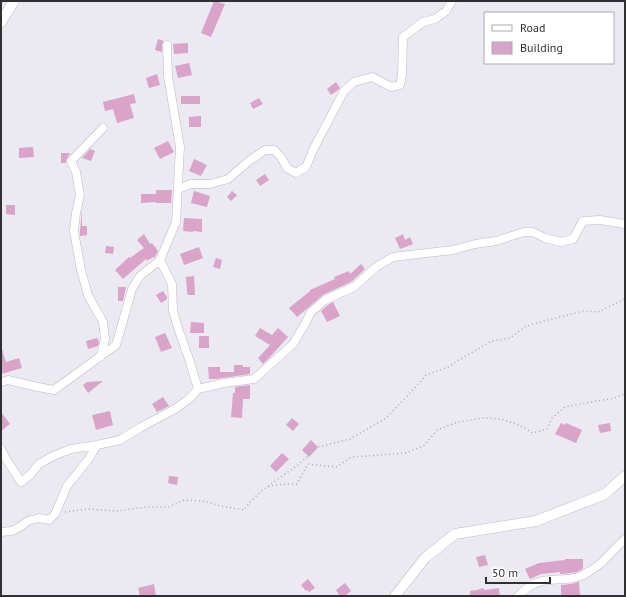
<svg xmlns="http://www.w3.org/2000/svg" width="626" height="597" font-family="'PT Sans',sans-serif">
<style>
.building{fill:#d9a3ca}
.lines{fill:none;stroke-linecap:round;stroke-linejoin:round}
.minor-casing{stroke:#bcbac2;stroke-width:9}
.tertiary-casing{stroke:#bcbac2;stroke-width:11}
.path{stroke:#aba9b0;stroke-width:1.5;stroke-dasharray:1 3;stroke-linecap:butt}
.minor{stroke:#fff;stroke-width:8}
.tertiary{stroke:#fff;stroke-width:10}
</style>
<rect width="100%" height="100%" fill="#ebe9f2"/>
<path class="building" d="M 214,1 L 225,4 L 211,37 L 201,33 Z
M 158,39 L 164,41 L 162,45 L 162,52 L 155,50 Z
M 188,43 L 188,53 L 174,54 L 173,44 Z
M 189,63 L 192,75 L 178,78 L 175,66 Z
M 157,74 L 160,85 L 149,88 L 146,78 Z
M 336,82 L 340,88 L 338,90 L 331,95 L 327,89 Z
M 134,94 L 136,103 L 130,104 L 134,118 L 117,123 L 113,109 L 105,111 L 103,102 Z
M 181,96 L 200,96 L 200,104 L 181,104 Z
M 259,98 L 263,104 L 253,109 L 250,103 Z
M 201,116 L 201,127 L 189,127 L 189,117 Z
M 168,141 L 174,152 L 160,159 L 154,148 Z
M 33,147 L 34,157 L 19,158 L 19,148 Z
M 90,149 L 95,151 L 91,161 L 82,158 Z
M 61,153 L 70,153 L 66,160 L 66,163 L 61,163 Z
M 194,159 L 207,165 L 201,176 L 189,171 Z
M 265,174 L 269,180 L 260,186 L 256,180 Z
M 156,190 L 172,190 L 171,203 L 156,203 L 156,202 L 141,203 L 141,194 L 156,194 Z
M 194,191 L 210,196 L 207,207 L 191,203 Z
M 232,191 L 237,195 L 231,201 L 227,197 Z
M 6,205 L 15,205 L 15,215 L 6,214 Z
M 82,210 L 82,226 L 87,226 L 87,235 L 80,236 L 80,231 Z
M 184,218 L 202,219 L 202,232 L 193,231 L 193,232 L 183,231 Z
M 144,234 L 150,244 L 152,243 L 158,251 L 155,257 L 154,258 L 153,257 L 147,261 L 146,259 L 123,279 L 115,270 L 129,257 L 130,258 L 144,248 L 137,240 Z
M 403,234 L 405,240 L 410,237 L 413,244 L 400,249 L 395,238 Z
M 106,246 L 114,247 L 113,254 L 105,253 Z
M 199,247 L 203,258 L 184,265 L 180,254 Z
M 216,258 L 222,260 L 220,269 L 213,267 Z
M 361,264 L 365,269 L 351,282 L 323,295 L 297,317 L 289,308 L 310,291 L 310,290 L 335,279 L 334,277 L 349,271 L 350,274 Z
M 194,276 L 195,295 L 188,295 L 187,292 L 186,277 Z
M 118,287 L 126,287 L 123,301 L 118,301 Z
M 163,291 L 167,297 L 167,299 L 161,303 L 156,295 Z
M 333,302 L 340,316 L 327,322 L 321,311 L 328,305 Z
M 191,322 L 204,323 L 204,333 L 190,333 Z
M 260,328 L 272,335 L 278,328 L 288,337 L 270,357 L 263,364 L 258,358 L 270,345 L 255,336 Z
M 165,333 L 172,348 L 161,352 L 155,337 Z
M 199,336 L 209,336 L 209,348 L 199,348 Z
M 97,338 L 99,342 L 98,346 L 88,349 L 86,341 Z
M 1,349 L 2,349 L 6,362 L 19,358 L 22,368 L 1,374 Z
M 234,365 L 243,365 L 243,367 L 250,367 L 250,374 L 216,379 L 209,379 L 208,367 L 220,367 L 220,372 L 234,372 Z
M 103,381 L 88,393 L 83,385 L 87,382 Z
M 250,385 L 250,399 L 243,399 L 242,418 L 231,417 L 233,393 L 235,393 L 235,387 Z
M 163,397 L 169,406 L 157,412 L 152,404 Z
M 110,411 L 113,425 L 96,430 L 92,415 Z
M 1,412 L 10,424 L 1,431 Z
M 292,418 L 299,424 L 293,431 L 286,425 Z
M 561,423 L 565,425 L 566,423 L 582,430 L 576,443 L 555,434 Z
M 610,423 L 611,431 L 600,433 L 598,425 Z
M 311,440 L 318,447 L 309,457 L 302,450 Z
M 282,453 L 289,459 L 276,472 L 270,466 Z
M 169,476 L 178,477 L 177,485 L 168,483 Z
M 485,555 L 488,565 L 479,567 L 476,557 Z
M 565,559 L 583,559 L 583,569 L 577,572 L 570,573 L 560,574 L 560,572 L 541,574 L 530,579 L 525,569 L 539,563 L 565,560 Z
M 308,579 L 315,588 L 309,592 L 307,590 L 306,591 L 301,585 Z
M 579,582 L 580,595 L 561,596 L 561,585 L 571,584 Z
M 345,583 L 351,591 L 345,596 L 340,596 L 336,590 Z
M 154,584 L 156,596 L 140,596 L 138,588 Z
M 483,588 L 484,590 L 499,588 L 500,596 L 470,596 L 470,591 L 477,590 Z"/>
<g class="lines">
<defs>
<path id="minor" d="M 178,189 L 191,184 L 210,184 L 228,179 L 249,161 L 265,150 L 274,150 L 281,157 L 287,168 L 296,173 L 306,167 L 314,148 L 344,91 L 354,82 L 372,77 L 391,87 L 400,85 L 402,75 L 403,37 L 423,22 L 435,19 L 446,11 L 452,1
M 160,260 L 172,284 L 173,311 L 177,325 L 190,362 L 198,389
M 101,356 L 105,339 L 103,322 L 88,295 L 81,270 L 74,231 L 76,213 L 80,195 L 76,172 L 71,161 L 103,128
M 1,382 L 8,380 L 38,387 L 54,390 L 116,345 L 125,314 L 132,289 L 140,276 L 160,260 L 176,222 L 180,147 L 168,76 L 167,45
M 1,449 L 6,459 L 21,482 L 30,475 L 39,464 L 53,456 L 71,449 L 97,445 L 120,440 L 141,427 L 175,409 L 189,399 L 198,389 L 224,383 L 254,379 L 293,344 L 305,324 L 311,312 L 325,300 L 354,287 L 376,267 L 393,257 L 453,250 L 475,244 L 496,241 L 524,232 L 533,232 L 545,238 L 561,242 L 573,239 L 583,221 L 600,220 L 625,224
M 1,532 L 12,531 L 21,526 L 28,521 L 39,518 L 49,520 L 55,514 L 67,486 L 88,460 L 97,445
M 518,596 C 528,586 536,581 550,580 C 563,578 571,581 583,575 C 601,567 611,551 625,539"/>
<path id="tertiary" d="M 1,22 L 14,1
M 395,596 L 425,558 L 455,534 L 536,521 L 605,494 L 625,476"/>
</defs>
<use href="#minor" class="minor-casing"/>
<use href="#tertiary" class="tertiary-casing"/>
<path class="path" d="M 268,486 L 298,465 L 318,447 L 350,439 L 386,418 L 410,393 L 426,375 L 448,367 L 459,360 L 492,341 L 510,338 L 526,326 L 583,311 L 598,312 L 625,299
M 65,512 L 87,509 L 118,511 L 146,507 L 169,507 L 184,500 L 203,501 L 221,506 L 244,510 C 248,504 260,491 266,488 C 272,484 290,484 297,484 L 308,464 L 336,467 L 352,457 L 406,453 L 425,445 L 437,430 L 458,422 L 483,418 L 501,419 L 519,425 L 533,433 L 547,429 L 552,418 L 565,407 L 614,398 L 625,394"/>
<use href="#minor" class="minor"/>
<use href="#tertiary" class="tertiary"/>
</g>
<rect width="626" height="597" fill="none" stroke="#303033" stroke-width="4"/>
<rect x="484" y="12" width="130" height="52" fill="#ffffff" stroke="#acacad"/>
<rect x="492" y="25" width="20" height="6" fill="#ffffff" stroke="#acacad"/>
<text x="520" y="32" font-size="12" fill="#303033">Road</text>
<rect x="492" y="42" width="20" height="12" fill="#d9a3ca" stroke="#acacad"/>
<text x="520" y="52" font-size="12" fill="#303033">Building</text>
<path d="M486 577v6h64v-6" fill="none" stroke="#303033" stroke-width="2"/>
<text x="492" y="577" font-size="12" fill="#303033" stroke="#ffffff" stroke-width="3" paint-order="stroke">50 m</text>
</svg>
